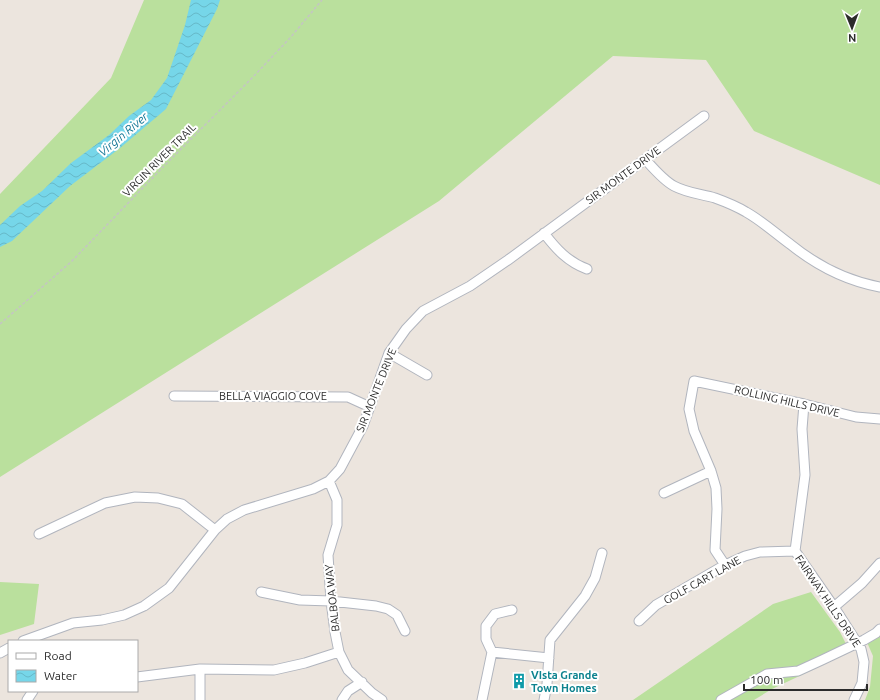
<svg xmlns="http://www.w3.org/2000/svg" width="880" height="700" font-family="Ubuntu,sans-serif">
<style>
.grass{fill:#bae09d}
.water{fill:url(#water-waves)}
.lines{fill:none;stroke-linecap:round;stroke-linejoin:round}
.minor-casing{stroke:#b1b5be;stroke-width:11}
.path{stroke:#c4c4c4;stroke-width:1.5;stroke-dasharray:3 2;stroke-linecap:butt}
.minor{stroke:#fff;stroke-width:9}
.labels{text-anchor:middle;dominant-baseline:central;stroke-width:4;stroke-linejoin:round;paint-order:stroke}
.street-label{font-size:11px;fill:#2b2b2b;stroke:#fff}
.culture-label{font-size:11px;font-weight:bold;fill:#0d838f;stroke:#fff;text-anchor:start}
.water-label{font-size:12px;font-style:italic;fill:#147696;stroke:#fff}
</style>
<defs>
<pattern id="water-waves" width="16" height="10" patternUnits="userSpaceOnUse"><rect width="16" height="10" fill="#76d6e9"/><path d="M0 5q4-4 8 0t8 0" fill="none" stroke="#66b8c8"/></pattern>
</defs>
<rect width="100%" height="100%" fill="#ece5de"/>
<path class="grass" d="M 144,0 L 880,0 L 880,185 L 754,131 L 706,60 L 613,56 L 439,201 L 0,477 L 0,194 L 111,78 Z
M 0,582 L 39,584 L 34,624 L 0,635 Z
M 811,592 L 840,632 L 850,652 L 772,689 L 754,700 L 633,700 L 773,604 Z
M 880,628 L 880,700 L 865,700 L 870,687 L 873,656 L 866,640 Z"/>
<path class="water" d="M 191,0 L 220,0 L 217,9 L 166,109 L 120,148 L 70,186 L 12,241 L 0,247 L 0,225 L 20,206 L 42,191 L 71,163 L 109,135 L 129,116 L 151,100 L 167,78 L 185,25 Z"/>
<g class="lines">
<defs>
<path id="minor" d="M 645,159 C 654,169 663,180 674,186 C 687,193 701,194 715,198 C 726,202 736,206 746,212 C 762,221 775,233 790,244 C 816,265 847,281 880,287
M 544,233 C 556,249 568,262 587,269
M 389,353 L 427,375
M 174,396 L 348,397 L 370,407
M 804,404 L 802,429 L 805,475 L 795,551 L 834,607 L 861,649 L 864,662 L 862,683 L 854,700
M 329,481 L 337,500 L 337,525 L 328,555 L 331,601 L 335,632 L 339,652 L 348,670 L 372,693 L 382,700
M 664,493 L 711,471
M 39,534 L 105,503 L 135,497 L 158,498 L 182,504 L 215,530
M 725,565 L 715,550 L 717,509 L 716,488 L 711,471 L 694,431 L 689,409 L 694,381 L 804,404 L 856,417 L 880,419
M 261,592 L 300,600 L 331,601 L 376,606 L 388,609 L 397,615 L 405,631
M 834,607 L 862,583 L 880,563
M 639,621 L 656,605 L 725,565 L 745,556 L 760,552 L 795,551
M 23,641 L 73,623 L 102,620 L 124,615 L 144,606 L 169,588 L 215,530 L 227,519 L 244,510 L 313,489 L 329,481 L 340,469 L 363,426 L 389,353 L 406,329 L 423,311 L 470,286 L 508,260 L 704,116
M 492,652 L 549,658
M 0,653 L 9,648
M 200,669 L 200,700
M 137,677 L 200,669 L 274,670 L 305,663 L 339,652
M 27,700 L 33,691
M 342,700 L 348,691 L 362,682
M 482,700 L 492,652 L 486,639 L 486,626 L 495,614 L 512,610
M 544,700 L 547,684 L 550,640 L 585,596 L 595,578 L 602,553
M 721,700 L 767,674 L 798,671 L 822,660 L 864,640 L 876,633 L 880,629"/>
</defs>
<use href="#minor" class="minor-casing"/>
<path class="path" d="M 0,324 L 72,261 L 163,167 L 252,78 L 290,38 L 322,0"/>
<use href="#minor" class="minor"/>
</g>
<defs>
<symbol id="building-bare" viewBox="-9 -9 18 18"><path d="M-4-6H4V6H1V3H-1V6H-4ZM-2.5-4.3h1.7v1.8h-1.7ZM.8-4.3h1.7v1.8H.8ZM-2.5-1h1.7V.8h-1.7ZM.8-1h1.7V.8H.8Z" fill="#0f9aa8" stroke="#fff" stroke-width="2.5" paint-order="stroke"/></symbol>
</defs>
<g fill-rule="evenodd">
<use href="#building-bare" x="508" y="670" width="22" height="22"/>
</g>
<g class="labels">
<g class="street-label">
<text transform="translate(159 160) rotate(-45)">VIRGIN RIVER TRAIL</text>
<text transform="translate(623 175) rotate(-36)">SIR MONTE DRIVE</text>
<text transform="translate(376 390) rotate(-68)">SIR MONTE DRIVE</text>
<text x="273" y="396">BELLA VIAGGIO COVE</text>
<text transform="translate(787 401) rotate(13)">ROLLING HILLS DRIVE</text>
<text transform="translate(702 580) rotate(-29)">GOLF CART LANE</text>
<text transform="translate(332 598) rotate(-96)">BALBOA WAY</text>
<text transform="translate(828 601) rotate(56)">FAIRWAY HILLS DRIVE</text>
</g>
<g class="culture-label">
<text x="531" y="675">VIsta Grande<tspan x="531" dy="13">Town Homes</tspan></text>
</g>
<g class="water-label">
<text transform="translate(123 134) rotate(-40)">Virgin River</text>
</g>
</g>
<rect x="8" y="640" width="130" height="52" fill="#ffffff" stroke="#aaaaaa"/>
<rect x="16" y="653" width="20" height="6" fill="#ffffff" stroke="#aaaaaa"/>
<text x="44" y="660" font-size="12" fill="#2b2b2b">Road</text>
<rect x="16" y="670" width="20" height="12" fill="url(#water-waves)" stroke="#aaaaaa"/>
<text x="44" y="680" font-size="12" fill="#2b2b2b">Water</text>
<g transform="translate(852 28) rotate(179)" stroke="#ffffff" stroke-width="3" paint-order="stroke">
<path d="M0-3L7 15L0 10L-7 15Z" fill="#2b2b2b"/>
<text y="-6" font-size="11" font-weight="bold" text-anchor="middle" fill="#2b2b2b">N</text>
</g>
<path d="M744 684v6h123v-6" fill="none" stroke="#2b2b2b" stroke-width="2"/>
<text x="750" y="684" font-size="12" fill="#2b2b2b" stroke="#ffffff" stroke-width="3" paint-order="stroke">100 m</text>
</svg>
